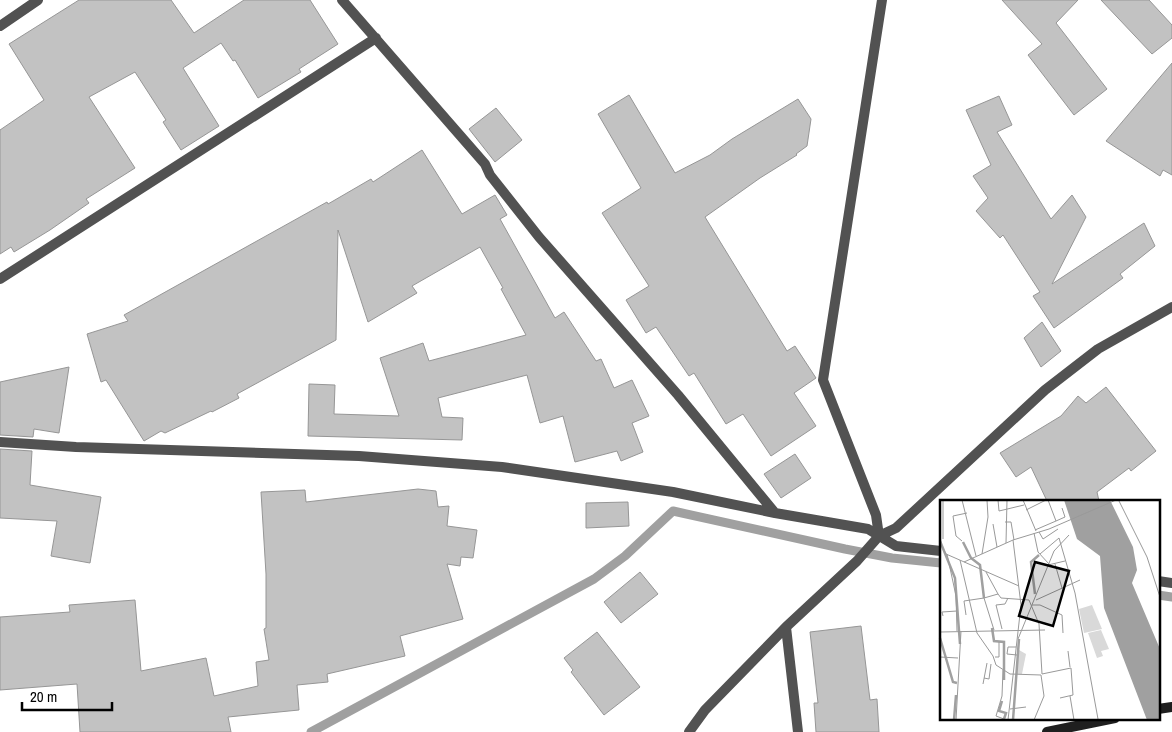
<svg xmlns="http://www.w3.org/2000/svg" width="1172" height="732" font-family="'Archivo Narrow',sans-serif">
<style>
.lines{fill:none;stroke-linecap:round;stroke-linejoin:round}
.stream{stroke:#a0a0a0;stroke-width:9}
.building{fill:#c2c2c2;stroke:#969696}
.street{stroke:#525252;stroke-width:10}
.secondary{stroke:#1f1f1f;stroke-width:10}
.inset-river{fill:none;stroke:#a0a0a0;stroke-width:2.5}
.inset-road{fill:none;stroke:#999;stroke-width:1}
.view{fill:#000;fill-opacity:0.15;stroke:#000;stroke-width:2.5}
.inset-edge{fill:none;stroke:#000;stroke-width:2.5}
</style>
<rect width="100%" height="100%" fill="#fff"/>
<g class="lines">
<path class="stream" d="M 1158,595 L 1172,597
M 311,732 L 594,579 L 625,556 L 673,511 L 845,549 L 892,558 L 941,563"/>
</g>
<path class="building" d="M 79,0 L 171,0 L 194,33 L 244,0 L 310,0 L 338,44 L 299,69 L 301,72 L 258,98 L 235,60 L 233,61 L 221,43 L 183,68 L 219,126 L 181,150 L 163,122 L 166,120 L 135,72 L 89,97 L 135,168 L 86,199 L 89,203 L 50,230 L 14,252 L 11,247 L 0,254 L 0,130 L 44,100 L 9,44 Z
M 1002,0 L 1078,0 L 1056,23 L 1107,89 L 1074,115 L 1028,55 L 1042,44 Z
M 1101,0 L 1149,0 L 1172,25 L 1172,38 L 1152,54 Z
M 1172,63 L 1172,175 L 1163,170 L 1160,176 L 1106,141 Z
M 629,95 L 675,173 L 710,155 L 732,139 L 798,99 L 811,119 L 807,146 L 796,154 L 797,155 L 760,178 L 705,217 L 787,351 L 795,346 L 816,378 L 794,393 L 816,426 L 771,456 L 743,414 L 726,424 L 694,373 L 689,376 L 656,327 L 646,333 L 626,300 L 649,286 L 602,213 L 641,188 L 598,114 Z
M 999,96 L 1012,125 L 997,132 L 1051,219 L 1072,195 L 1086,217 L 1052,284 L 1144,223 L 1155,246 L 1120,274 L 1123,278 L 1054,328 L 1033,296 L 1040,292 L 1003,235 L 1000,238 L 976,211 L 988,198 L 973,176 L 991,165 L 966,110 Z
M 496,108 L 522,140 L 495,162 L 469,129 Z
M 422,150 L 462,214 L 495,195 L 507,215 L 500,219 L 555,318 L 564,312 L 596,361 L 601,359 L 614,388 L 632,380 L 649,416 L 632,423 L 643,452 L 621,461 L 617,451 L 575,462 L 563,416 L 540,423 L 527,375 L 438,398 L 442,417 L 463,418 L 462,440 L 308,436 L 309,384 L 335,385 L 334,414 L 399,416 L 380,358 L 423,343 L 429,361 L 526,335 L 501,289 L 503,288 L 480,247 L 412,286 L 417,293 L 368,322 L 338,230 L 336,340 L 237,394 L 239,398 L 212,412 L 211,411 L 165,433 L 161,431 L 144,441 L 106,380 L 101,382 L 87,334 L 128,321 L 124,315 L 327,202 L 328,204 L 371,179 L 373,182 Z
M 1042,322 L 1061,351 L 1041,367 L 1024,338 Z
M 69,367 L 59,433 L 34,429 L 33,437 L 0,435 L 0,382 Z
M 1106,387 L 1156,451 L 1131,471 L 1129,468 L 1097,492 L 1099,501 L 1047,501 L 1031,467 L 1016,477 L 1000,453 L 1061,416 L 1078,396 L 1086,403 Z
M 0,449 L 32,451 L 30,485 L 101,497 L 90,563 L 51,556 L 57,521 L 0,518 Z
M 795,454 L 811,478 L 781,498 L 764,474 Z
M 418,489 L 436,491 L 438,507 L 449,506 L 447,526 L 477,530 L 473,558 L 461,557 L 460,566 L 447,564 L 463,619 L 400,636 L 405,656 L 327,674 L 328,682 L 297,685 L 299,710 L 228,717 L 231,732 L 80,732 L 77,684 L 0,690 L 0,617 L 70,612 L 69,605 L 135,600 L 141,671 L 206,658 L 214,696 L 258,686 L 256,662 L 269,660 L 264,629 L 266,628 L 266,574 L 261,492 L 305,490 L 306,502 Z
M 628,502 L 629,526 L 586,528 L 586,503 Z
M 640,572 L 658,594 L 621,623 L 604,602 Z
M 861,626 L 870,700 L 877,699 L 879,732 L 816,732 L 814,703 L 818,703 L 810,632 Z
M 597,632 L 640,687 L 604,715 L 571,672 L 573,670 L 564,658 Z"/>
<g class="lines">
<path class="street" d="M 342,0 L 485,164 L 490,175 L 539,237 L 678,395 L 775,513
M 0,26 L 38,0
M 0,279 L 376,38
M 0,442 L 76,447 L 359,456 L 502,467 L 673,492 L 775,513 L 868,529 L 896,546 L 941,551
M 879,536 L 876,515 L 823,380 L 882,0
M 1158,581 L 1172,583
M 689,732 L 705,710 L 786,627
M 798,732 L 786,627 L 857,561 L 879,536 L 896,528 L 1045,390 L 1098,349 L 1172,307"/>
<path class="secondary" d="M 1158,709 L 1172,707
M 1047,732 L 1115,718"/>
</g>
<g transform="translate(940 500)">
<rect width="220" height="220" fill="#fff"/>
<path d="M 152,105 L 162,129 L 144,133 L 139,109 ZM 161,130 L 169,149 L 161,151 L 163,156 L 157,158 L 148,133 Z" fill="#d9d9d9"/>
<path d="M 79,150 L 86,154 L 82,174 L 77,174 Z" fill="#d9d9d9"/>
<path d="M 124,0 L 170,0 L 193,47 L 197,70 L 192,83 L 220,149 L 220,220 L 207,220 L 164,108 L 160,56 L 137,39 Z" fill="#a0a0a0"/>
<path class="inset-river" d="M 0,41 L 15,78 L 20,144M 23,42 L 31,58 L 40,65 L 44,98M 95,94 L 91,62 L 99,55M 52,128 L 54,141 L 64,142 L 64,180M 0,138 L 13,182 L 17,183M 62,201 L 59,211 L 66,213 L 64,219M 14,220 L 16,195M 73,220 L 79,139"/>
<path class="inset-road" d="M 22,0 L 36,56M 58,0 L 59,11 L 84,5M 83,0 L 96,31M 179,1 L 207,57 L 220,97M 86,10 L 106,0M 116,21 L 125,17 L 122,8M 65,22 L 71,22 L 74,40M 53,24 L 57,47M 95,30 L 116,21 L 108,0M 99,32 L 103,39 L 118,29M 94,33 L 98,52 L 109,64M 3,39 L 3,0M 22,41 L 16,36 L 13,16 L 27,13M 0,43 L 6,54 L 79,86M 66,43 L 67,0M 7,54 L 16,96 L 17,131M 42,54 L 48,17 L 47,0M 100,54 L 119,38 L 135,93 L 158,219M 20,60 L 37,133 L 53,156 L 56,165 L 70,174 L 101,175 L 104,196 L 94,220M 24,62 L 73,40M 115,64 L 122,88M 108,65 L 125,61M 58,94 L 61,98 L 89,100 L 99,124 L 102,174M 44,98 L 58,94 L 46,72M 96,100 L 140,80M 92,105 L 100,105 L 122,115 L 123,133M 26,115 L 24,101 L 44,98 L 54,130M 3,116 L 2,112 L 17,111M 62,129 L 56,105 L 65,104 L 68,98M 0,132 L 105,130M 78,139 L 114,51 L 129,35M 76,147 L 68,147 L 67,154 L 77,155M 128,151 L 130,167M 0,157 L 18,158M 55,157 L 59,157 L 59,142M 63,170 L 62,196 L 56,216 L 64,219M 102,174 L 131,168 L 133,195 L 120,198M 44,178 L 49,179 L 51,164M 43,184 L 47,163M 130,196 L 134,220M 70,209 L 86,207M 16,220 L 21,131M 68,220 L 81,105 L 73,40 L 109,29 L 176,0"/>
<path class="view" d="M 95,62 L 129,71 L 113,126 L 79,116 Z"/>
<rect width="220" height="220" class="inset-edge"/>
</g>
<path d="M22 702v8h90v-8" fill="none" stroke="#000000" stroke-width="2.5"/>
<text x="30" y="702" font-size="15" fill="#000000" stroke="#ffffff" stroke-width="4" paint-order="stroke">20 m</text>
</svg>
